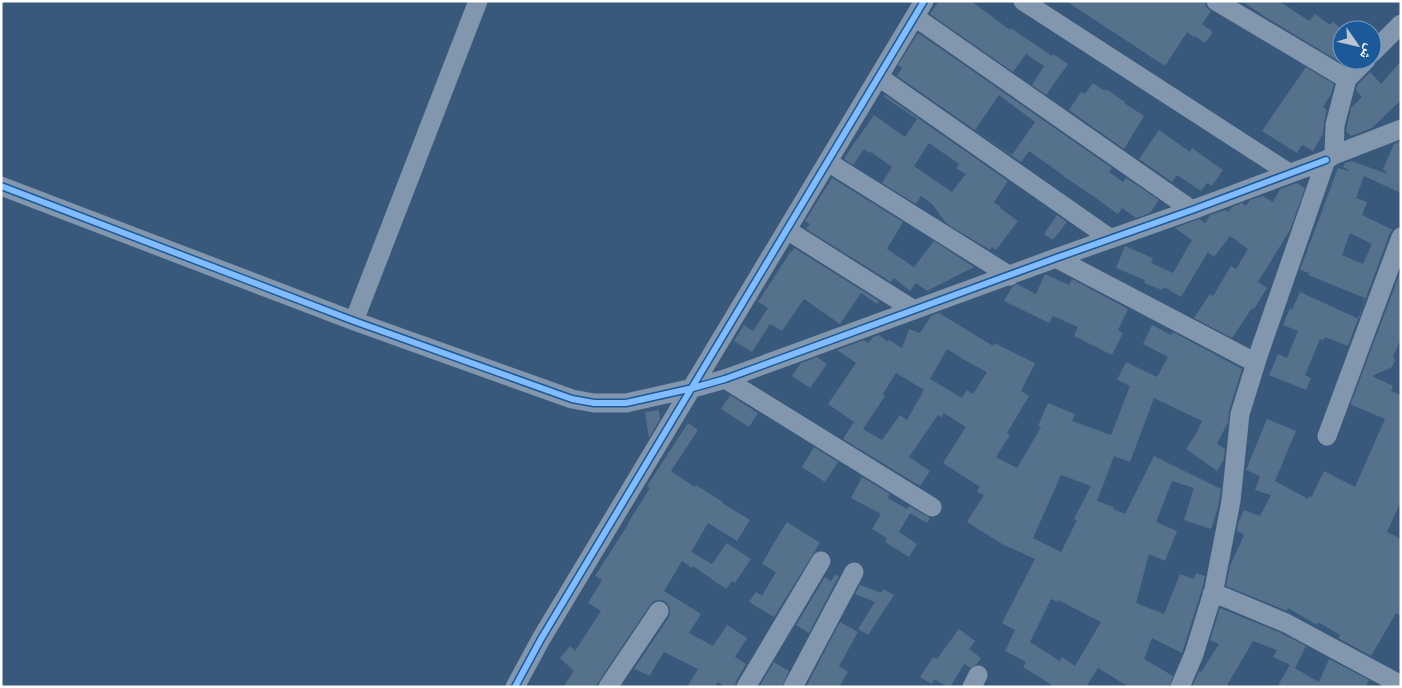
<svg xmlns="http://www.w3.org/2000/svg" width="1402" height="688" font-family="Quicksand,'Noto Naskh Arabic',sans-serif">
<style>
.building{fill:#56718c;fill-rule:evenodd}
.lines{fill:none;stroke-linecap:round;stroke-linejoin:round}
.minor{stroke:#8297ad;stroke-width:19}
.cycleway-casing{stroke:#1b5998;stroke-width:9}
.cycleway{stroke:#80bcff;stroke-width:6}
</style>
<rect width="100%" height="100%" fill="#38597b"/>
<path class="building" d="M 939,1 L 971,1 L 1010,30 L 1011,28 L 1052,56 L 1053,54 L 1068,64 L 1046,95 L 1032,85 L 1044,66 L 1026,54 L 1013,72 L 930,14 Z
M 1066,1 L 1205,1 L 1206,7 L 1211,11 L 1202,24 L 1213,32 L 1205,43 L 1195,36 L 1194,37 L 1187,32 L 1165,66 Z
M 1242,1 L 1279,1 L 1309,21 L 1315,14 L 1330,25 L 1333,22 L 1342,29 L 1342,60 L 1350,60 L 1345,65 L 1267,18 Z
M 918,33 L 1112,168 L 1109,172 L 1123,182 L 1126,178 L 1159,200 L 1150,213 L 1136,218 L 1122,208 L 1118,214 L 1093,196 L 1063,176 L 1063,175 L 1029,151 L 1021,162 L 897,76 L 902,68 L 898,65 ZM 999,95 L 1035,122 L 1012,155 L 975,130 Z
M 1401,61 L 1401,100 L 1372,128 L 1351,136 L 1346,131 L 1351,108 L 1362,97 L 1356,90 L 1357,85 L 1370,72 L 1381,84 Z
M 1306,67 L 1334,84 L 1331,94 L 1323,107 L 1327,110 L 1324,122 L 1323,134 L 1313,151 L 1302,145 L 1297,153 L 1262,131 Z
M 1093,83 L 1105,91 L 1106,89 L 1125,102 L 1124,103 L 1144,116 L 1124,149 L 1069,110 L 1081,92 L 1085,94 Z
M 885,95 L 1008,181 L 994,202 L 1001,207 L 1000,208 L 1018,221 L 996,250 L 992,247 L 990,250 L 947,224 L 932,204 L 921,196 L 916,204 L 882,183 L 892,167 L 871,152 L 870,153 L 864,149 L 853,165 L 844,159 L 849,151 L 874,115 L 905,137 L 917,119 L 883,96 ZM 929,143 L 959,164 L 956,168 L 966,174 L 952,192 L 914,166 Z
M 1159,130 L 1190,152 L 1192,148 L 1223,170 L 1212,186 L 1207,183 L 1201,191 L 1177,175 L 1172,182 L 1139,159 Z
M 1401,141 L 1401,193 L 1364,176 L 1356,198 L 1367,202 L 1362,215 L 1393,230 L 1390,233 L 1348,346 L 1325,337 L 1324,340 L 1320,339 L 1305,375 L 1311,378 L 1306,390 L 1269,375 L 1278,354 L 1287,358 L 1298,331 L 1283,325 L 1290,308 L 1292,310 L 1300,292 L 1359,319 L 1365,298 L 1308,275 L 1309,273 L 1300,270 L 1338,168 L 1348,171 L 1349,170 L 1343,167 L 1345,163 L 1351,161 L 1388,174 L 1383,169 L 1394,144 ZM 1350,233 L 1372,244 L 1363,264 L 1342,255 Z
M 832,178 L 903,222 L 887,249 L 914,267 L 934,241 L 974,267 L 927,291 L 916,283 L 910,291 L 894,278 L 891,282 L 806,229 L 810,224 L 805,221 Z
M 1297,183 L 1305,188 L 1290,230 L 1258,282 L 1267,288 L 1254,309 L 1252,308 L 1232,338 L 1194,318 L 1210,294 L 1213,296 L 1231,266 L 1236,269 L 1248,249 L 1230,236 L 1214,257 L 1208,252 L 1181,297 L 1164,287 L 1162,290 L 1144,283 L 1145,280 L 1116,268 L 1125,246 L 1153,258 L 1151,263 L 1173,273 L 1192,240 L 1175,228 L 1199,219 L 1205,223 L 1210,215 L 1225,210 L 1228,212 L 1232,207 L 1242,203 L 1246,206 L 1250,200 L 1263,196 L 1273,202 L 1280,189 Z
M 1057,215 L 1067,222 L 1053,240 L 1044,234 Z
M 794,248 L 879,301 L 877,304 L 861,293 L 840,324 L 804,299 L 782,331 L 770,324 L 752,352 L 734,341 L 744,325 L 753,331 L 768,308 L 758,302 L 791,251 L 792,252 Z
M 1401,270 L 1401,339 L 1393,356 L 1395,361 L 1392,367 L 1372,376 L 1393,386 L 1391,391 L 1401,395 L 1401,501 L 1387,532 L 1401,539 L 1401,616 L 1396,613 L 1371,656 L 1338,638 L 1340,635 L 1318,622 L 1317,625 L 1288,608 L 1287,611 L 1226,586 L 1230,566 L 1244,535 L 1237,531 L 1238,523 L 1244,510 L 1260,516 L 1271,495 L 1255,490 L 1260,476 L 1246,470 L 1267,419 L 1296,431 L 1275,481 L 1308,499 L 1309,496 L 1311,498 L 1324,471 L 1355,487 L 1385,419 L 1352,405 L 1351,403 Z
M 1045,274 L 1069,285 L 1072,279 L 1128,309 L 1118,330 L 1123,333 L 1112,355 L 1074,336 L 1078,327 L 1053,316 L 1049,323 L 1004,301 L 1012,287 L 1017,284 L 1036,294 Z
M 939,313 L 993,346 L 994,343 L 1035,363 L 1021,391 L 1029,396 L 1007,433 L 1010,435 L 996,457 L 1017,468 L 1041,427 L 1038,426 L 1048,403 L 1075,414 L 1072,421 L 1111,435 L 1130,386 L 1117,380 L 1126,362 L 1157,377 L 1168,357 L 1143,344 L 1152,325 L 1171,335 L 1173,332 L 1242,369 L 1229,411 L 1228,422 L 1217,444 L 1225,449 L 1224,459 L 1217,471 L 1186,449 L 1196,434 L 1202,421 L 1154,398 L 1130,462 L 1114,456 L 1097,501 L 1114,507 L 1113,509 L 1125,514 L 1154,456 L 1221,489 L 1218,507 L 1211,529 L 1184,520 L 1194,488 L 1172,481 L 1156,522 L 1177,531 L 1165,561 L 1149,554 L 1136,603 L 1164,614 L 1180,574 L 1194,579 L 1196,573 L 1205,576 L 1203,586 L 1182,653 L 1152,638 L 1144,659 L 1173,676 L 1169,687 L 1129,687 L 1098,668 L 1086,687 L 1055,687 L 1023,667 L 1026,662 L 1005,651 L 1015,630 L 1002,623 L 1035,559 L 1002,544 L 967,522 L 984,495 L 977,492 L 980,487 L 943,463 L 966,427 L 944,413 L 942,417 L 938,415 L 909,457 L 930,471 L 920,486 L 843,439 L 854,422 L 828,404 L 856,363 L 837,350 L 864,340 L 868,343 L 873,337 L 879,335 L 888,342 L 889,340 L 902,348 L 909,329 L 920,333 L 931,316 ZM 947,349 L 968,362 L 987,372 L 973,394 L 967,390 L 962,398 L 930,379 ZM 896,373 L 924,390 L 907,420 L 900,415 L 882,440 L 863,429 L 885,396 L 883,394 ZM 1061,475 L 1091,486 L 1074,519 L 1077,520 L 1061,552 L 1033,538 ZM 1051,599 L 1057,602 L 1058,600 L 1101,622 L 1075,666 L 1062,657 L 1060,661 L 1030,642 Z
M 817,357 L 827,364 L 810,388 L 792,376 L 801,363 Z
M 730,395 L 758,413 L 749,427 L 721,409 Z
M 659,410 L 660,419 L 649,438 L 645,412 Z
M 688,423 L 698,430 L 671,471 L 695,487 L 696,485 L 723,502 L 722,503 L 750,520 L 737,541 L 708,523 L 691,552 L 712,564 L 727,543 L 751,559 L 735,583 L 732,581 L 726,589 L 693,566 L 692,568 L 682,561 L 664,591 L 701,614 L 689,633 L 713,646 L 727,625 L 747,638 L 735,657 L 746,664 L 736,681 L 735,687 L 725,687 L 718,682 L 715,687 L 687,687 L 698,669 L 664,652 L 660,659 L 659,659 L 650,676 L 634,669 L 669,617 L 670,611 L 669,606 L 665,601 L 659,600 L 654,601 L 650,605 L 595,687 L 563,687 L 574,671 L 560,658 L 570,646 L 575,651 L 601,611 L 588,603 L 602,580 L 595,576 L 629,523 L 628,523 L 650,488 L 647,486 Z
M 814,447 L 838,462 L 825,482 L 802,467 Z
M 862,477 L 890,494 L 888,498 L 907,509 L 909,506 L 930,518 L 927,523 L 910,513 L 899,532 L 917,544 L 909,557 L 885,542 L 887,538 L 872,529 L 881,514 L 851,498 Z
M 787,522 L 820,543 L 774,617 L 749,602 L 756,592 L 762,596 L 776,572 L 762,564 L 775,541 Z
M 836,574 L 839,576 L 809,633 L 796,625 L 825,577 L 831,581 Z
M 860,585 L 881,593 L 883,589 L 894,595 L 868,635 L 858,629 L 875,602 L 855,594 Z
M 1220,608 L 1281,633 L 1306,646 L 1295,668 L 1291,666 L 1319,682 L 1329,659 L 1369,680 L 1366,687 L 1277,687 L 1290,665 L 1273,657 L 1277,650 L 1253,641 L 1226,687 L 1192,687 L 1199,671 L 1201,672 L 1203,669 L 1219,644 L 1210,640 Z
M 840,622 L 858,632 L 839,666 L 848,672 L 839,687 L 806,687 Z
M 959,629 L 975,641 L 969,649 L 981,658 L 977,664 L 970,668 L 964,664 L 950,687 L 947,687 L 934,679 L 932,684 L 920,677 L 933,657 L 937,659 Z
M 774,662 L 789,671 L 782,687 L 759,687 Z"/>
<g class="lines">
<path class="minor" d="M 1023,1 L 1289,173
M 1216,1 L 1347,79
M 915,17 L 1192,210
M 1372,53 L 1401,24
M 879,77 L 1111,239
M 1334,155 L 1335,125 L 1347,79 L 1366,60
M 828,162 L 1010,276
M 1,186 L 354,321 L 572,399 L 594,403 L 626,403 L 693,388 L 725,379 L 1056,258 L 1192,210 L 1326,160
M 787,230 L 914,310
M 1056,258 L 1256,363
M 354,321 L 478,1
M 725,379 L 932,507
M 1327,436 L 1401,237
M 1212,594 L 1224,597 L 1286,623 L 1401,685
M 515,687 L 541,639 L 924,1
M 608,687 L 659,611
M 746,687 L 821,561
M 793,687 L 854,572
M 972,687 L 978,675
M 1180,687 L 1194,654 L 1214,589 L 1231,501 L 1240,414 L 1259,353 L 1326,160 L 1334,155 L 1401,129"/>
<defs>
<path id="cycleway" d="M 1,186 L 354,321 L 572,399 L 594,403 L 626,403 L 693,388 L 725,379 L 1056,258 L 1192,210 L 1326,160
M 515,687 L 541,639 L 924,1"/>
</defs>
<use href="#cycleway" class="cycleway-casing"/>
<use href="#cycleway" class="cycleway"/>
</g>
<rect width="1402" height="688" fill="none" stroke="#ffffff" stroke-width="5"/>
<g transform="translate(1357 45) rotate(124)"><circle r="24" fill="#1b5998" stroke="#769bc1"/>
<path d="M0-4L9 19L0 12L-9 19Z" fill="#b9c5d1"/>
<text y="-8" font-size="14" font-weight="bold" text-anchor="middle" fill="#ffffff">ش</text>
</g>
</svg>
